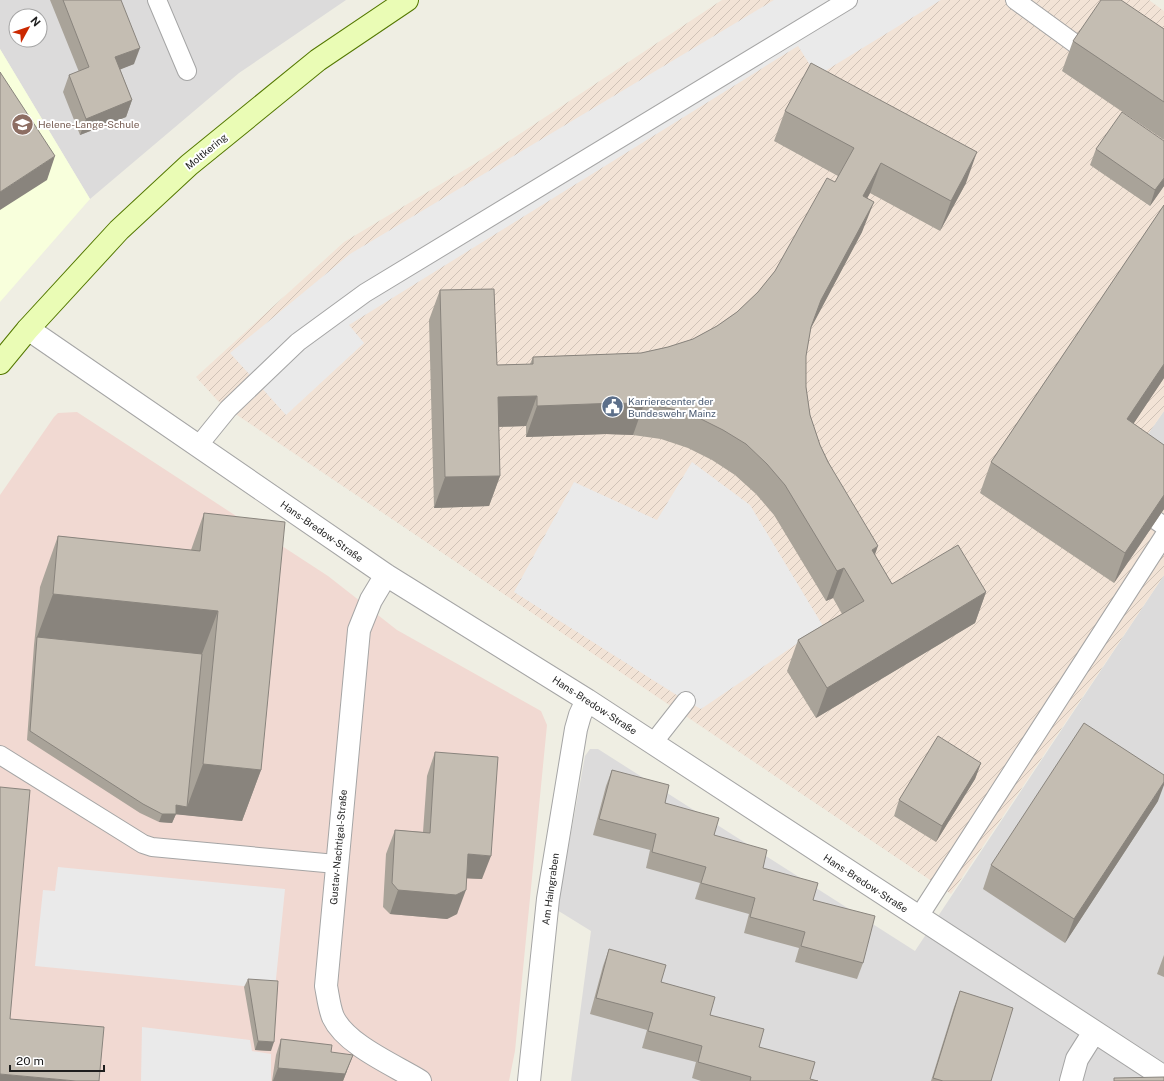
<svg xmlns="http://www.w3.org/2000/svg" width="1164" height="1081" font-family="'Public Sans',sans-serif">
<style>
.residential{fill:#dcdbdb;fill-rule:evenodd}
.commercial{fill:#f1d9d2}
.education{fill:#f8ffdc}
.military{fill:url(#military-furrows)}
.parking{fill:#eaeaea}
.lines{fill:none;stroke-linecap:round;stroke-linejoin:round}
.lane-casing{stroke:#a5a5a5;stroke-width:20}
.street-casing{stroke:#a5a5a5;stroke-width:24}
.secondary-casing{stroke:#547801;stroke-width:24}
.lane{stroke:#fff;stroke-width:18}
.street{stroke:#fff;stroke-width:22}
.secondary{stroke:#eafcb5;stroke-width:22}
.wall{fill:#a9a399}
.shaded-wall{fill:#89847d}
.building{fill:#c4bdb2;stroke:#89847d}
.labels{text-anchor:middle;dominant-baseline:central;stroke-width:4;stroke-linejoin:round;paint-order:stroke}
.education-label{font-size:10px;fill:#785e54;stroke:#fff;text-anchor:start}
.street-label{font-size:10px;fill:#1e1e1e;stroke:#fff}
.service-label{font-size:10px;fill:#4e5e75;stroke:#fff;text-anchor:start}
</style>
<defs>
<pattern id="military-furrows" width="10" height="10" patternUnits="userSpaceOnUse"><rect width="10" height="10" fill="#f2e3d6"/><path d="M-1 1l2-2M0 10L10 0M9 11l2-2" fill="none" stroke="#cfc2b7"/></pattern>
</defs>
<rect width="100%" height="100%" fill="#efeee3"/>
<path class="residential" d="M 0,0 L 346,0 L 239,73 L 90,199 L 0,49 ZM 16,16 L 40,16 L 40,40 L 16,40 Z
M 1164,411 L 1164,463 L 1141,444 Z
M 1164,575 L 1164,1081 L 571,1081 L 591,931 L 557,910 L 585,756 L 590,749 L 598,749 L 915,951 Z"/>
<path class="commercial" d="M 77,412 L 328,576 L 397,630 L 541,711 L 547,725 L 515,1051 L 509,1081 L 0,1081 L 0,495 L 54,417 L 58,413 Z"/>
<path class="education" d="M 0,49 L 90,199 L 0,302 Z"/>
<path class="military" d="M 722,0 L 1149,0 L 1164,11 L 1164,411 L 1141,444 L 1164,463 L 1164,575 L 951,894 L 228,409 L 217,400 L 196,377 L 344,242 L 476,163 Z"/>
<path class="parking" d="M 774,0 L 941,0 L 817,76 L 798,46 L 349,325 L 364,343 L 286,415 L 230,353 L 350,254 Z
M 692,462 L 750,505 L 823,626 L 701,709 L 686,701 L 514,592 L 574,482 L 657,520 Z
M 58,867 L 285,889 L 275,989 L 35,966 L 43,890 L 55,891 Z
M 142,1027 L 250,1040 L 252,1051 L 271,1054 L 271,1081 L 141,1081 Z"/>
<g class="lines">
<defs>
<path id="lane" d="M 157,0 L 187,71
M 1015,0 L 1092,56
M 198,446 L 228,409 L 298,342 L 365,293 L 848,0
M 1137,507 L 1164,526
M 653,743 L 686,701
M 0,755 L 143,844 L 152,847 L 336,864
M 918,918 L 1164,536"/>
<path id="street" d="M 28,329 L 386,575 L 587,700 L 1164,1077
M 386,575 L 371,600 L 359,630 L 326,986 C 328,996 329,1007 333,1017 C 346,1045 394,1065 420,1081
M 529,1081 L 548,899 L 576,729 L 580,715 L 587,700
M 1071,1081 L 1077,1059 L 1094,1032"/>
<path id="secondary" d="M 0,363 L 28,329 L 119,230 L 189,165 L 318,60 L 407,0"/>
</defs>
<use href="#lane" class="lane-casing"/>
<use href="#street" class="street-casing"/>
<use href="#secondary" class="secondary-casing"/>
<use href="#lane" class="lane"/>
<use href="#street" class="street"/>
<use href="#secondary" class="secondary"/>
</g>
<path class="wall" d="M 50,0 L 121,0 L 134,64 L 120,69 L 132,100 L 126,117 L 80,135 L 63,92 L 69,75 L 79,72 Z
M 1164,29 L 1164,140 L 1062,71 L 1073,41 Z
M 785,111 L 966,183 L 940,231 L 870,193 L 867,198 L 862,232 L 811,327 L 806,356 L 806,387 L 810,415 L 820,445 L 875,555 L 892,584 L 986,592 L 975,623 L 816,718 L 787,671 L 798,640 L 842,614 L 833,598 L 826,601 L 774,515 L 756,494 L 735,475 L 712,460 L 688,448 L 661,439 L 633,435 L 606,434 L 526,437 L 526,426 L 499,427 L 500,476 L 489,506 L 434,508 L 429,320 L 440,290 L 497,365 L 530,364 L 533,357 L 641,353 L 668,347 L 693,339 L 717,326 L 737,312 L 758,292 L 775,271 L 835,182 L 838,176 L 774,141 Z
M 1096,149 L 1164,186 L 1150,206 L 1090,165 Z
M 1164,205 L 1164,378 L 1133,424 L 1164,445 L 1164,509 L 1114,583 L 980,493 L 991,462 Z
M 204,513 L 261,770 L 242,821 L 176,814 L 172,823 L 159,822 L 140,813 L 27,740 L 34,645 L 40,587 L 58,536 L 191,550 Z
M 435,752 L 482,879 L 466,878 L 457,914 L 447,919 L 390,914 L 383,907 L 386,854 L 395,830 L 423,832 L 427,776 Z
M 981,763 L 975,779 L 936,842 L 894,816 L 899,800 Z
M 612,770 L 665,803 L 763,868 L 813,900 L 863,963 L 857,979 L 795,962 L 799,948 L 744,933 L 749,914 L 695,899 L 700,883 L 646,868 L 650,850 L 593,835 L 606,786 Z
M 1158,801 L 1065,943 L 983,889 L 991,865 Z
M 609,949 L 661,982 L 759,1047 L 810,1079 L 818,1081 L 701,1081 L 692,1078 L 696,1062 L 642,1048 L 647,1030 L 590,1014 L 603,966 Z
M 1164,955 L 1164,977 L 1157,974 Z
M 248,979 L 271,1051 L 255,1050 L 244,987 Z
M 960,991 L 991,1081 L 931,1081 L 954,1007 Z
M 281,1039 L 331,1052 L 347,1071 L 343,1081 L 272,1081 L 276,1055 Z"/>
<path class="shaded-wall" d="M 140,48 L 134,64 L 109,74 L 115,57 Z
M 132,100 L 126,117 L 80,135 L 86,119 Z
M 977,152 L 966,183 L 940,231 L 951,201 Z
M 55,156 L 47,180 L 0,210 L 0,192 Z
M 881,163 L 870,193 L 852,227 L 863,196 Z
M 1164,178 L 1164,186 L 1150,206 L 1155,190 Z
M 874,202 L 862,232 L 810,330 L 821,300 Z
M 1164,364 L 1164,378 L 1116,450 L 1127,419 Z
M 537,396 L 526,426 L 487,427 L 498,397 Z
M 617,403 L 644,404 L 633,435 L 606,434 L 526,437 L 537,406 Z
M 500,476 L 489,506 L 434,508 L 445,477 Z
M 1164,495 L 1164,509 L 1114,583 L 1125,553 Z
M 878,546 L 867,577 L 872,550 Z
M 844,568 L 833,598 L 826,601 L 837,571 Z
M 986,592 L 975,623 L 816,718 L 827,688 Z
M 53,594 L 218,611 L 199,662 L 37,637 Z
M 981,763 L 975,779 L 936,842 L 942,826 Z
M 203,764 L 261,770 L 242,821 L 173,814 L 176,805 L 187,807 Z
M 1164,782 L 1164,785 L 1158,801 L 1065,943 L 1074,919 Z
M 162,814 L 176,814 L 172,823 L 159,822 Z
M 468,854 L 491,856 L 482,879 L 459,878 Z
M 398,890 L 466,890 L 457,914 L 447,919 L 390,914 Z
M 258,1041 L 274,1042 L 271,1051 L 255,1050 Z
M 353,1055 L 343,1081 L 273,1081 L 278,1068 Z
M 0,1074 L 76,1081 L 0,1081 Z"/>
<path class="building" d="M 63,0 L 121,0 L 140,48 L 115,57 L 132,100 L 86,119 L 69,75 L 89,67 Z
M 1101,0 L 1121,0 L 1164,29 L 1164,102 L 1073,41 Z
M 811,63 L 977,152 L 951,201 L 881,163 L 863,196 L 874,202 L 821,300 L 811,327 L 806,356 L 806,387 L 810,415 L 820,445 L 828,462 L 878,546 L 872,550 L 892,584 L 958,545 L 986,592 L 827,688 L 798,640 L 864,601 L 844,568 L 837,571 L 785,485 L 767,464 L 746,444 L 723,430 L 699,418 L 672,409 L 644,404 L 617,403 L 537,406 L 537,396 L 498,397 L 500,476 L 445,477 L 440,290 L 494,289 L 497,365 L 533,364 L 533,357 L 641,353 L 668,347 L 693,339 L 717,326 L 737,312 L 758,292 L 775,271 L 827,178 L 835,182 L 854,148 L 785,111 Z
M 0,72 L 55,156 L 0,192 Z
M 1122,112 L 1164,141 L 1164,178 L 1155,190 L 1096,149 Z
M 1164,205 L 1164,364 L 1127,419 L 1164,445 L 1164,495 L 1125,553 L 991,462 Z
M 204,513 L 285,522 L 261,770 L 203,764 L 218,611 L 53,594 L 58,536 L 200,551 Z
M 37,637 L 202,654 L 187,807 L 176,805 L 176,814 L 162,814 L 143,804 L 30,731 Z
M 1084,723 L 1164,775 L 1164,782 L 1074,919 L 991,865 Z
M 938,736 L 981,763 L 942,826 L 899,800 Z
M 435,752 L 498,757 L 491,856 L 468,854 L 466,890 L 456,895 L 398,890 L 392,883 L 395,830 L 430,833 Z
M 612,770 L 669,785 L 665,803 L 719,818 L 714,835 L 767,850 L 763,868 L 818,883 L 813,900 L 875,916 L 863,963 L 801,946 L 805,932 L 750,917 L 755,898 L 701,883 L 706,867 L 652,852 L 656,834 L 599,819 Z
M 0,787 L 30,790 L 10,1019 L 104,1027 L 99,1081 L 76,1081 L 0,1074 Z
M 609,949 L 666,965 L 661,982 L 715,997 L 710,1015 L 764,1029 L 759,1047 L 815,1062 L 810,1079 L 818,1081 L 750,1081 L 751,1077 L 698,1062 L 702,1046 L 648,1031 L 653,1013 L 596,998 Z
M 248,979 L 278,981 L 274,1042 L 258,1041 Z
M 960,991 L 1013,1008 L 991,1081 L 943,1081 L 933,1078 Z
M 281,1039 L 332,1045 L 331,1052 L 353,1055 L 345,1074 L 278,1068 Z
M 1164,1077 L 1164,1081 L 1114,1081 L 1114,1078 Z"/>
<defs>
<symbol id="school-disc" viewBox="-11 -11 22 22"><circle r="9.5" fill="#8d6e63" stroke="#fff"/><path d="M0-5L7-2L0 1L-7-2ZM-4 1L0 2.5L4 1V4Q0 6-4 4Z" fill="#fff"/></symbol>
<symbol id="civic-disc" viewBox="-11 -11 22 22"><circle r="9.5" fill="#5c6f8a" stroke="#fff"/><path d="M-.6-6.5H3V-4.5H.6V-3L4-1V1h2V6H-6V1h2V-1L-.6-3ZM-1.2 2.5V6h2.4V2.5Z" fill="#fff"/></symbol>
</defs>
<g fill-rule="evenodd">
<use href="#school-disc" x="10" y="112" width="25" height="25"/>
<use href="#civic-disc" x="600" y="394" width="25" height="25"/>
</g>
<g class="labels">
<g class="education-label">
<text x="38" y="124">Helene-Lange-Schule</text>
</g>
<g class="street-label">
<text transform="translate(206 151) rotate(-39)">Moltkering</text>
<text transform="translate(322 531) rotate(35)">Hans-Bredow-Straße</text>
<text transform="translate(595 705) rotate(33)">Hans-Bredow-Straße</text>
<text transform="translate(338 847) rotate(-85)">Gustav-Nachtigal-Straße</text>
<text transform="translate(866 883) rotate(33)">Hans-Bredow-Straße</text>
<text transform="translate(550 889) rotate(-82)">Am Haingraben</text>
</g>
<g class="service-label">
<text x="628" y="401">Karrierecenter der<tspan x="628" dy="12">Bundeswehr Mainz</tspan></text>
</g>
</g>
<g transform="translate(28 28) rotate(50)"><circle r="19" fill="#ffffff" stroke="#a5a5a5"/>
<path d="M0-3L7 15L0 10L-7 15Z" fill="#cb2800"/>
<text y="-6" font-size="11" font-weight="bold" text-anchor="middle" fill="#1e1e1e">N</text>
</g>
<path d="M10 1065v6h94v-6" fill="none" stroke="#1e1e1e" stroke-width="2"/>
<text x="16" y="1065" font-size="12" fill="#1e1e1e" stroke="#ffffff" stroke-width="3" paint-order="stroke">20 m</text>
</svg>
